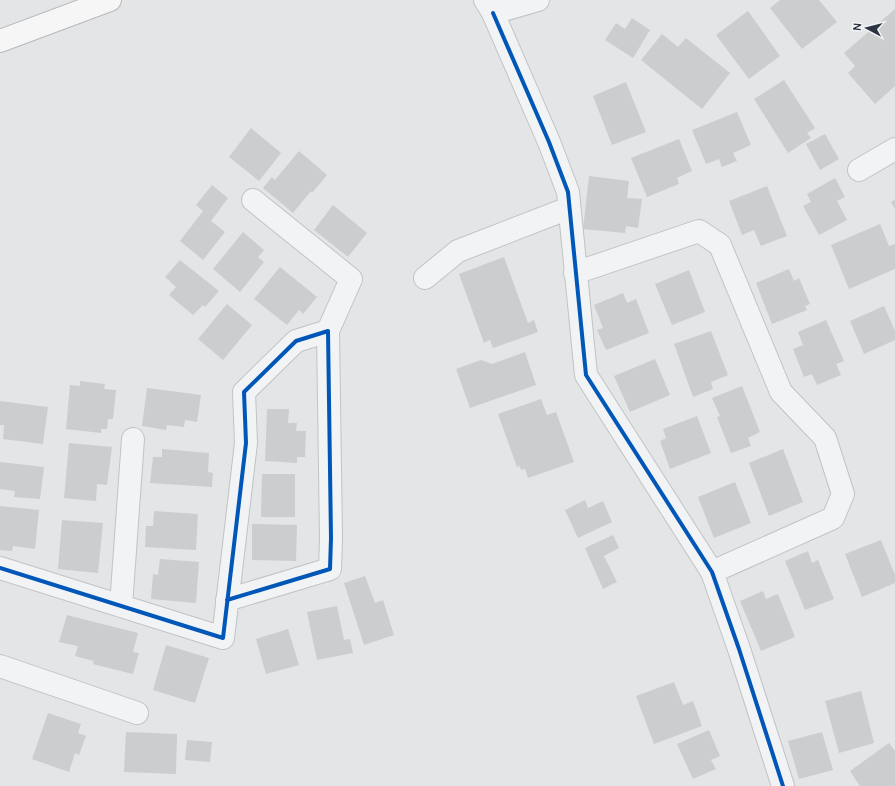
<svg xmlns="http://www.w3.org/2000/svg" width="895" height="786" font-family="Overpass,sans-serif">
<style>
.building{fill:#cbcdcf}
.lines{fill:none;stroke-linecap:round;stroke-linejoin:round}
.minor-casing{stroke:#c1c3c5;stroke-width:24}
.tertiary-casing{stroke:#c1c3c5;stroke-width:24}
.motorway-casing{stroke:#b5b8bc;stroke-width:24}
.minor{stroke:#f2f3f4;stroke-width:22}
.tertiary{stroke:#f2f3f4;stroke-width:22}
.motorway{stroke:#f6f6f6;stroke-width:22}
.cycleway-casing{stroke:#f1f3f6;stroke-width:6}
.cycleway{stroke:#0057b8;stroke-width:4}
</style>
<rect width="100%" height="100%" fill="#e3e5e7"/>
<path class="building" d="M 780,0 L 819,0 L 837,22 L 802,49 L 770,8 Z
M 895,9 L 895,86 L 875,104 L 848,73 L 855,66 L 844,53 Z
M 748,11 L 780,56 L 749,79 L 716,35 Z
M 632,18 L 650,30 L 633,58 L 605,40 L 616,23 L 625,29 Z
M 662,34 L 678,47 L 686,38 L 730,73 L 702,109 L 641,60 Z
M 784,80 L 815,128 L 807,133 L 811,138 L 788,153 L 754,99 Z
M 626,82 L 646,132 L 612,145 L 593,96 Z
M 737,112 L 751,145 L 733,153 L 737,161 L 722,167 L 719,159 L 706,164 L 692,130 Z
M 251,128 L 281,153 L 259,181 L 229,157 Z
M 825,134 L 839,159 L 820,170 L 806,144 Z
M 679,139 L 692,171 L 677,178 L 679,184 L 647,197 L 631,158 Z
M 299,151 L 327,175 L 312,193 L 311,191 L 293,213 L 263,188 L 272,177 L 275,180 Z
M 589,176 L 629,181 L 627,198 L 642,199 L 638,228 L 626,226 L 625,233 L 583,229 Z
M 835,178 L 845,197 L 837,201 L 847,220 L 819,235 L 803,206 L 811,202 L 807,194 Z
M 212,185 L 228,198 L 211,221 L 225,232 L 203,260 L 180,241 L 203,211 L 196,205 Z
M 767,186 L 787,236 L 761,246 L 754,230 L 742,235 L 729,201 Z
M 895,200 L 895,209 L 891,202 Z
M 333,205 L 367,233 L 348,257 L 314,230 Z
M 880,224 L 889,246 L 895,244 L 895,269 L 849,289 L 831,245 Z
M 243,232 L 264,250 L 258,257 L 264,262 L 240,292 L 213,269 Z
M 504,257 L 528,323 L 534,320 L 538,332 L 493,348 L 490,340 L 484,343 L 459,274 Z
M 180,260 L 219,291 L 205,307 L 203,305 L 193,315 L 169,295 L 176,287 L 165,277 Z
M 280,267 L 317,297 L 303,314 L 299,310 L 287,325 L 254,299 Z
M 789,269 L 794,281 L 799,278 L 810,304 L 805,306 L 807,310 L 772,324 L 756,283 Z
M 689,270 L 705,312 L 672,325 L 655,284 Z
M 623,293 L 627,303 L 636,299 L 649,333 L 606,350 L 597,330 L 603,328 L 594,305 Z
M 227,304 L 252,325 L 223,360 L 198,339 Z
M 884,306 L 895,331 L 895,340 L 864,354 L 850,321 Z
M 826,320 L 844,361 L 836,364 L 841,375 L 817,385 L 812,374 L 804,377 L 793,349 L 803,345 L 798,332 Z
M 711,331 L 728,375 L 711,382 L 713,389 L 693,397 L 674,344 Z
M 525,352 L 536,385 L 470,408 L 456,369 L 481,360 L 492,364 Z
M 655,359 L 670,395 L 630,412 L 614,376 Z
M 80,381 L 105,384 L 104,389 L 116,390 L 113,419 L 108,419 L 107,429 L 101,429 L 101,433 L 66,429 L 70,385 L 80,386 Z
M 742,386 L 760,432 L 748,438 L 751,446 L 731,453 L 717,417 L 720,416 L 712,398 Z
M 147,388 L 201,395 L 197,422 L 185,420 L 184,427 L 167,425 L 166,430 L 142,426 Z
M 541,399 L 547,415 L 556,412 L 574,462 L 528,478 L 525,469 L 521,470 L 520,466 L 517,467 L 498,414 Z
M 0,401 L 48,407 L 43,444 L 3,439 L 4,425 L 0,425 Z
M 267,409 L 289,409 L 288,423 L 297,423 L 296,431 L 306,431 L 305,457 L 297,457 L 297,463 L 265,461 Z
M 697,416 L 711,453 L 670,469 L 660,441 L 666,438 L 663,429 Z
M 69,443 L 112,447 L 107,485 L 97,484 L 96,501 L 64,498 Z
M 162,449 L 209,453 L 208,472 L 213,473 L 212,487 L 150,483 L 153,457 L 162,457 Z
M 783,449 L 803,502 L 769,516 L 749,463 Z
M 0,462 L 44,467 L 40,499 L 14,497 L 15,491 L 0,489 Z
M 262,474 L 295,474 L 295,517 L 261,517 Z
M 735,482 L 751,523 L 714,538 L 698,497 Z
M 585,500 L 588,508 L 603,501 L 612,522 L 578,538 L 565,510 Z
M 0,506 L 39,510 L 35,549 L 13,546 L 12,551 L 0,550 Z
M 154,511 L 198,514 L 196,550 L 145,547 L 146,526 L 153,526 Z
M 62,520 L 103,523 L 98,573 L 58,569 Z
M 252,524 L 297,525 L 296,561 L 252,560 Z
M 613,535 L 619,548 L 604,556 L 617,582 L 603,589 L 585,548 Z
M 881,540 L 895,575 L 895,583 L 862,597 L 845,554 Z
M 808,551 L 812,563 L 818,560 L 834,599 L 805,610 L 785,561 Z
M 160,559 L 199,562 L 196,603 L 151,599 L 153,574 L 158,575 Z
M 365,576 L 375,603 L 383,600 L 394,635 L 364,645 L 344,583 Z
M 763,591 L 766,599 L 778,594 L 795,637 L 761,651 L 740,601 Z
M 337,606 L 344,640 L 350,639 L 353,653 L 317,660 L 307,612 Z
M 67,615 L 138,633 L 133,652 L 139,653 L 133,674 L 93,664 L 94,661 L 75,656 L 78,646 L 59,642 Z
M 288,629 L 299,665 L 266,674 L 256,639 Z
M 166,645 L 209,658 L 195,703 L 153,690 Z
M 674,682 L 683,705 L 693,701 L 702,726 L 654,744 L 636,696 Z
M 861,691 L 874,743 L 839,753 L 825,701 Z
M 48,713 L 81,724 L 78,733 L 86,736 L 79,755 L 75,753 L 69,772 L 32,759 Z
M 709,730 L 720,756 L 711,760 L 716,769 L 693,779 L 677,744 Z
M 126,732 L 177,734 L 176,774 L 124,772 Z
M 822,732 L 833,770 L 799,779 L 788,741 Z
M 187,740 L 212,742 L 210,762 L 185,760 Z
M 889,743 L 895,751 L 895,786 L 860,786 L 850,771 Z"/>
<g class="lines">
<defs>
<path id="minor" d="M 493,13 L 549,142 L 568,192 L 586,375 L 712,572 L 739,649 L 783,786
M 859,170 L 895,149
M 253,200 L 351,279 L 328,331
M 575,273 L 699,231 L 720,245 L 781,392 L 825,438 L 843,494 L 833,518 L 712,572
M 425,278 L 458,251 L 569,208
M 0,568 L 223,638 L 246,443 L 244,392 L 296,341 L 328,331 L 331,538 L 330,569 L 227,600
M 121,606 L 133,439
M 0,666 L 137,713"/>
<path id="tertiary" d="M 485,0 L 493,13 L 538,0"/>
<path id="motorway" d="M 0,41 L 110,0"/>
</defs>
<use href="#minor" class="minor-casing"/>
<use href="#tertiary" class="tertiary-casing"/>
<use href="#motorway" class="motorway-casing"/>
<use href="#minor" class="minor"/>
<use href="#tertiary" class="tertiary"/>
<use href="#motorway" class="motorway"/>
<defs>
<path id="cycleway" d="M 493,13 L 549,142 L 568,192 L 586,375 L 712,572 L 739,649 L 783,786
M 0,568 L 223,638 L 246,443 L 244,392 L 296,341 L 328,331 L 331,538 L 330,569 L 227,600"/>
</defs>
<use href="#cycleway" class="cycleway-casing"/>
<use href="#cycleway" class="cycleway"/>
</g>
<g transform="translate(867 28) rotate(277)" stroke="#f1f3f6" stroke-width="3" paint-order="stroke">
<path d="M0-3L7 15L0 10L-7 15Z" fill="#2b343f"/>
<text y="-6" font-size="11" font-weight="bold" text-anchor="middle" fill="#2b343f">N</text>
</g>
</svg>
